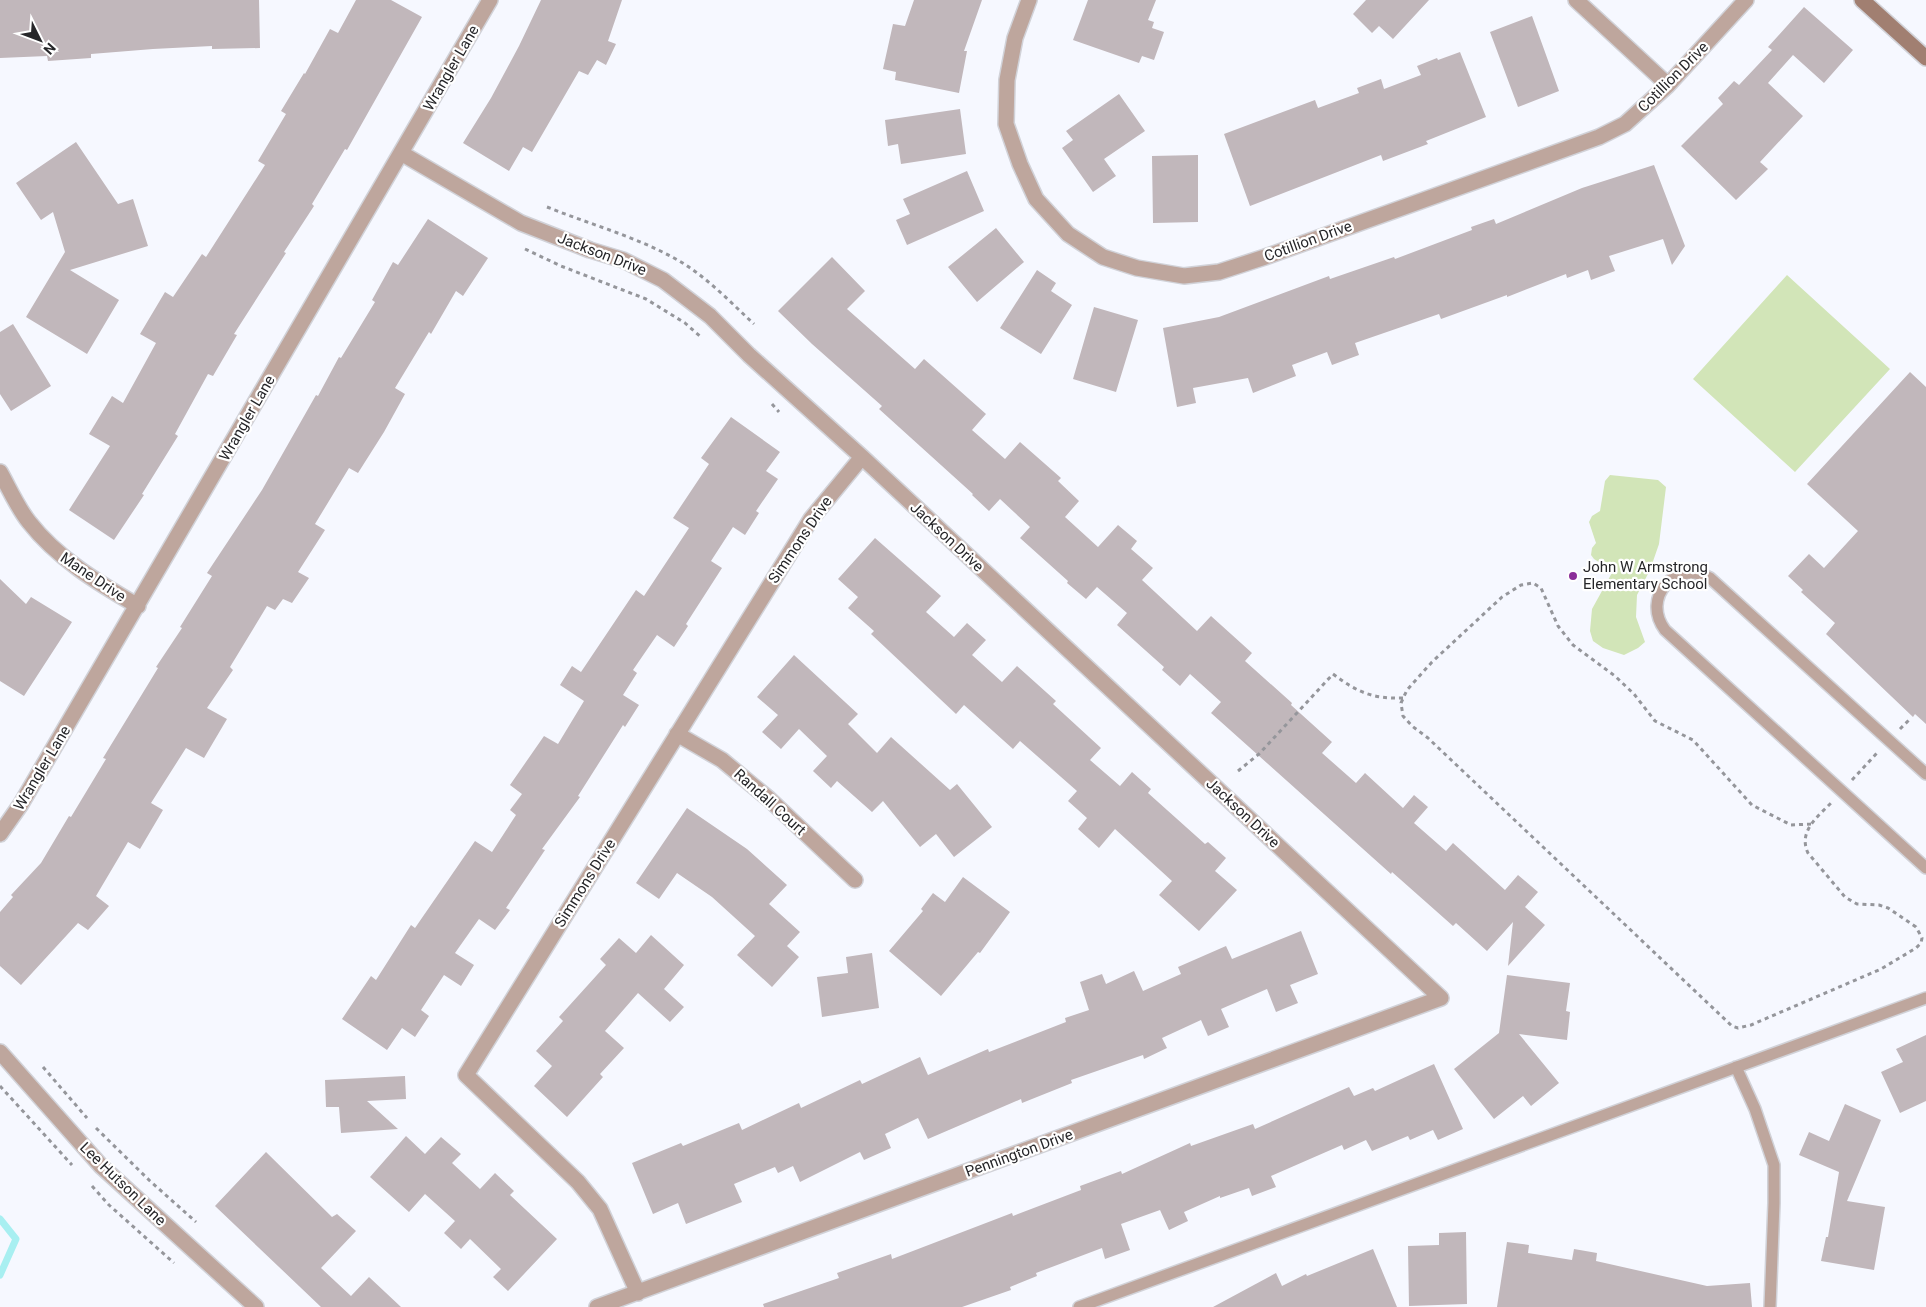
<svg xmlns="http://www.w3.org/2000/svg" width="1926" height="1307" font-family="Roboto,sans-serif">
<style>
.green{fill:#d2e5b8}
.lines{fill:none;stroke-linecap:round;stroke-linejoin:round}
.stream{stroke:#a8eff1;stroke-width:7}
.building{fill:#c1b7bb}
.lane-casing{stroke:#d1d2d8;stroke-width:14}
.street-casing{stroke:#d1d2d8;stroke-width:18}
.secondary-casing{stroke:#d1d2d8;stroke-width:18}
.path{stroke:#95969b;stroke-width:3;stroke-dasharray:4 4;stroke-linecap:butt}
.lane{stroke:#bea69d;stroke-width:11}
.street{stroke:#bea69d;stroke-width:15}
.secondary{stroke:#a17f71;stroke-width:15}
.poi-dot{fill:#8b2e98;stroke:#fff;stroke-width:2}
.labels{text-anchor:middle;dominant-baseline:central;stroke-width:4.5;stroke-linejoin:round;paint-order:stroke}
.street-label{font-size:15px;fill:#262629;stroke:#fff}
.poi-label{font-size:15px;fill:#262629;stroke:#fff;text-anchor:start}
</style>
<rect width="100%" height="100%" fill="#f6f8ff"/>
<path class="green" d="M 1787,275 L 1890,369 L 1795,472 L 1693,379 Z
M 1610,475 L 1658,480 L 1666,487 L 1659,544 L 1650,570 L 1637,595 L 1636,617 L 1645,642 L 1638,648 L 1624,655 L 1603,648 L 1593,641 L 1590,631 L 1592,609 L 1613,571 L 1594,559 L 1591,555 L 1592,548 L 1596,543 L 1589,522 L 1592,516 L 1600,511 L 1605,481 Z"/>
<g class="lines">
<path class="stream" d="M 0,1219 L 16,1239 L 0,1275"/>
</g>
<path class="building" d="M 0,0 L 259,0 L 260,48 L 212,49 L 212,46 L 153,49 L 91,54 L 91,58 L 48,61 L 47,56 L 0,58 Z
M 356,0 L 391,0 L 422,17 L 347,150 L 345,149 L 312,204 L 314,206 L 284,252 L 286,253 L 234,334 L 237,335 L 213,376 L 208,374 L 175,434 L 178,436 L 142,494 L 144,495 L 114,540 L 69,510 L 110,446 L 89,434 L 112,396 L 123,403 L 156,343 L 140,334 L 165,292 L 173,297 L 202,254 L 206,257 L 265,165 L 258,161 L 286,114 L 281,111 L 304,73 L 305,74 L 330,29 L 338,33 Z
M 541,0 L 622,0 L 608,41 L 616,44 L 606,65 L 597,60 L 588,75 L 579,71 L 532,152 L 523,147 L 509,171 L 463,143 L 491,98 L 519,46 Z
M 914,0 L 982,0 L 964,51 L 967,51 L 959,93 L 895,80 L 896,72 L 883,69 L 893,24 L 905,26 Z
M 1088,0 L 1156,0 L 1148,20 L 1154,22 L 1152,28 L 1164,32 L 1154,60 L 1142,56 L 1139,63 L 1073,40 Z
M 1366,0 L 1429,0 L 1393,39 L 1379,26 L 1372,33 L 1353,14 Z
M 1804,7 L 1853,50 L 1824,83 L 1793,55 L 1768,83 L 1803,116 L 1760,162 L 1768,169 L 1736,200 L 1681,146 L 1723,104 L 1718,98 L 1734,81 L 1739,85 L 1772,50 L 1768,47 Z
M 1532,16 L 1559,91 L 1518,107 L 1490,32 Z
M 1460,52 L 1486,117 L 1426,141 L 1428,144 L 1383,161 L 1381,155 L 1250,206 L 1224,134 L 1315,100 L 1318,108 L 1359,93 L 1357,88 L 1381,79 L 1384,89 L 1421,75 L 1417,66 L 1437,58 L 1438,60 Z
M 1119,94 L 1145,131 L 1104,159 L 1116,176 L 1093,192 L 1062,148 L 1073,140 L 1066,131 Z
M 960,109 L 966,154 L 901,164 L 898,144 L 888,146 L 885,120 Z
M 76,142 L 118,204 L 133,199 L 148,246 L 70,270 L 119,300 L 87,354 L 26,317 L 65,252 L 53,212 L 41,220 L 16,183 Z
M 1198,155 L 1198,222 L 1153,223 L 1152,156 Z
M 1654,165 L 1685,246 L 1672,265 L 1663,239 L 1609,256 L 1615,271 L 1591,280 L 1588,270 L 1567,278 L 1566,274 L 1507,297 L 1507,295 L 1441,319 L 1439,314 L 1355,343 L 1359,355 L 1332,365 L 1327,352 L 1292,365 L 1296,376 L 1253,393 L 1248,378 L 1193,388 L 1196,403 L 1177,407 L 1163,328 L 1219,317 L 1329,276 L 1330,279 L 1394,257 L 1395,259 L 1472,230 L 1471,227 L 1494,219 L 1496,224 L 1582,188 Z
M 967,171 L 984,211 L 907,245 L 896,220 L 910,214 L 903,199 Z
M 428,219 L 488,258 L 463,296 L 456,291 L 431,334 L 429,332 L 395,388 L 405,394 L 384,432 L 358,473 L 349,468 L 315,524 L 325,530 L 298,572 L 309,578 L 292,603 L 283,599 L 275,610 L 267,606 L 230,667 L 233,670 L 207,708 L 227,719 L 204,758 L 186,748 L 151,803 L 163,810 L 140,849 L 128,842 L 96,896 L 109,906 L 88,930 L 78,923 L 21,985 L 0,966 L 0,912 L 13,897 L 11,895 L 41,863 L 69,816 L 71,817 L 106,759 L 103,758 L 158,668 L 156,667 L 182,628 L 180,627 L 212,576 L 207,573 L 262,490 L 316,395 L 318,396 L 339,357 L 341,358 L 375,302 L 372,300 L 393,262 L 398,265 Z
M 996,228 L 1024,262 L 977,302 L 948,267 Z
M 832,257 L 865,291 L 847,309 L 915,369 L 924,359 L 986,414 L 972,430 L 1005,459 L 1020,442 L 1061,478 L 1058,481 L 1079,501 L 1065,517 L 1098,547 L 1118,525 L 1137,541 L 1131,549 L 1153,568 L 1142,580 L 1197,631 L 1211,616 L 1252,653 L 1245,661 L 1292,703 L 1291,705 L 1332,742 L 1322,753 L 1356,783 L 1365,773 L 1403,808 L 1414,795 L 1428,807 L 1414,823 L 1446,851 L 1453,843 L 1505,890 L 1518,875 L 1538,892 L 1525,907 L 1545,925 L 1508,966 L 1513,922 L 1487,951 L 1456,923 L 1453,926 L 1392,872 L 1391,874 L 1211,713 L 1221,702 L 1190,674 L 1180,686 L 1162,670 L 1164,667 L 1117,625 L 1127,613 L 1097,587 L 1086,599 L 1067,583 L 1068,581 L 1020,538 L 1030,527 L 1000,499 L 989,511 L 972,495 L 973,494 L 879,409 L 882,406 L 812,344 L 778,311 Z
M 1037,270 L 1056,283 L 1051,291 L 1072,305 L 1041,354 L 1000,328 Z
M 1094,307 L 1138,320 L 1116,392 L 1073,379 Z
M 13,324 L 51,386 L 11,411 L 0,394 L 0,332 Z
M 1910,372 L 1926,387 L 1926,724 L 1915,714 L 1913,717 L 1826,634 L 1835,623 L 1801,592 L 1803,590 L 1788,576 L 1809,554 L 1824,568 L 1858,531 L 1807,484 Z
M 731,417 L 780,452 L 766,471 L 778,479 L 756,511 L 759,513 L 745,535 L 733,527 L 711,561 L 722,568 L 686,624 L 688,626 L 674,647 L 657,635 L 633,670 L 637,673 L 623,695 L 639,705 L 625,727 L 623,725 L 578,796 L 580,797 L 542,849 L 545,850 L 506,908 L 510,910 L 495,930 L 479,919 L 455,953 L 474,965 L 461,986 L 444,975 L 421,1010 L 429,1016 L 415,1037 L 402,1028 L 387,1050 L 342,1019 L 371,976 L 376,980 L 411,925 L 415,928 L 475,841 L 492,852 L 516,815 L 510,810 L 522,794 L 510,785 L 544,736 L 558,744 L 584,701 L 560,685 L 572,666 L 581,672 L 636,590 L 644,596 L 689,528 L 673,518 L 709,464 L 701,458 Z
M 875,538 L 941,596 L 926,612 L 954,637 L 967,623 L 986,640 L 972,655 L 1002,682 L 1017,666 L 1056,701 L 1053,704 L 1101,748 L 1090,760 L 1120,786 L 1132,772 L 1151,789 L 1148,793 L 1205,844 L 1208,842 L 1226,858 L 1215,871 L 1237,890 L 1199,931 L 1159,895 L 1172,881 L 1115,829 L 1099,848 L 1078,829 L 1087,818 L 1068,801 L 1077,791 L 1020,741 L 1013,749 L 964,705 L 956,714 L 871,634 L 874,631 L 848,608 L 858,597 L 838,579 Z
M 0,579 L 26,604 L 31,597 L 72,622 L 24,696 L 0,681 Z
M 794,655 L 858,714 L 848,724 L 877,753 L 891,737 L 950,790 L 957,784 L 992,827 L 954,857 L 936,834 L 920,847 L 883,801 L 872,812 L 837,781 L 831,788 L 813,771 L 827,756 L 799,729 L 781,749 L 762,732 L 778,715 L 757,697 Z
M 687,808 L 747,849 L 787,885 L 769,904 L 800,932 L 787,946 L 799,957 L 772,987 L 737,955 L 755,936 L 712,897 L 677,873 L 659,899 L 636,883 Z
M 963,877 L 1010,912 L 980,953 L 978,952 L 941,996 L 889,951 L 923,911 L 921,909 L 933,893 L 945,902 Z
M 1301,931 L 1318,974 L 1290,985 L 1298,1003 L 1276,1012 L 1267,989 L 1221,1009 L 1229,1027 L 1208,1036 L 1201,1020 L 1162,1038 L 1167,1048 L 1144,1059 L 1143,1055 L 1071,1080 L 1072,1083 L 1022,1103 L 1021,1099 L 928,1139 L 918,1118 L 885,1134 L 891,1148 L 864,1160 L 860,1152 L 800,1182 L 793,1166 L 778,1173 L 775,1167 L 734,1184 L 742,1202 L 686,1224 L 678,1203 L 653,1214 L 632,1163 L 681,1143 L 683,1146 L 739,1123 L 742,1130 L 799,1103 L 801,1108 L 860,1080 L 862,1084 L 920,1057 L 928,1075 L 988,1049 L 989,1052 L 1066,1022 L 1065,1018 L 1089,1010 L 1080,982 L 1102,974 L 1106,984 L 1134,971 L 1143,991 L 1181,974 L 1178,967 L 1226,946 L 1232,959 Z
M 651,935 L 684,965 L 664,989 L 684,1007 L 670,1022 L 638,993 L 605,1031 L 624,1048 L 600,1074 L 603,1077 L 567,1117 L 534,1086 L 552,1066 L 536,1051 L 563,1021 L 559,1017 L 606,965 L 600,959 L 619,938 L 636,953 Z
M 872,953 L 879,1008 L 822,1017 L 817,977 L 848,973 L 846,957 Z
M 1507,975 L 1570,983 L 1566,1011 L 1570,1012 L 1567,1040 L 1519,1034 L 1559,1083 L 1531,1106 L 1523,1096 L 1494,1119 L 1454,1069 L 1499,1033 Z
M 1926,1035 L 1926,1101 L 1900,1113 L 1881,1072 L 1903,1062 L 1896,1049 Z
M 1434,1064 L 1463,1129 L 1438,1140 L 1433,1130 L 1410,1140 L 1408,1136 L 1372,1151 L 1366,1140 L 1344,1150 L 1342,1145 L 1271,1176 L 1276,1187 L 1252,1196 L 1249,1188 L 1220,1198 L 1220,1196 L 1184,1212 L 1188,1221 L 1169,1230 L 1160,1210 L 1121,1224 L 1130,1250 L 1105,1259 L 1102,1248 L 1036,1273 L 1037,1276 L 1010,1287 L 1011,1290 L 962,1307 L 764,1307 L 763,1304 L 839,1278 L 837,1273 L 891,1254 L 892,1259 L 1012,1213 L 1013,1216 L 1081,1190 L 1080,1186 L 1121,1171 L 1122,1174 L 1190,1143 L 1191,1146 L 1253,1124 L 1255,1129 L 1349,1087 L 1354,1096 L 1373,1088 L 1375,1091 Z
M 405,1076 L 406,1099 L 367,1101 L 398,1129 L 341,1133 L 339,1107 L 326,1107 L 325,1080 Z
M 1845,1104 L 1881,1120 L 1847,1201 L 1885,1207 L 1874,1270 L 1821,1261 L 1826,1237 L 1828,1237 L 1839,1172 L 1799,1155 L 1809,1132 L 1829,1141 Z
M 406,1136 L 425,1154 L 441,1137 L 461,1154 L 452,1163 L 480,1189 L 495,1173 L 514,1191 L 510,1195 L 557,1239 L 508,1291 L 493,1277 L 501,1269 L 470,1239 L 461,1249 L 444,1233 L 455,1221 L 425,1194 L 409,1212 L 370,1177 Z
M 266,1152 L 332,1217 L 337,1214 L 356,1231 L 321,1268 L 351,1296 L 369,1277 L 401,1307 L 321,1307 L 215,1206 Z
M 1466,1232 L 1467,1304 L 1409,1306 L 1408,1246 L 1439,1245 L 1439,1233 Z
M 1507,1242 L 1529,1245 L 1528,1253 L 1572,1260 L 1574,1249 L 1597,1253 L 1596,1261 L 1707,1286 L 1750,1283 L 1752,1307 L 1497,1307 Z
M 1373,1249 L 1397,1307 L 1213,1307 L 1276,1273 L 1282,1286 L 1306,1274 L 1307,1276 Z"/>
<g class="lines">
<defs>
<path id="lane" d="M 1926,774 L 1710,578 C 1675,559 1641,598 1665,630 L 1926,868
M 1736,1067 L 1755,1109 L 1774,1165 L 1774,1203 L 1770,1307
M 1079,1307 L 1926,998"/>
<path id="street" d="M 1029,0 L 1015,38 L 1007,80 L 1006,124 L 1020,164 L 1036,199 L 1068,234 L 1103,257 L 1137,268 L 1184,276 L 1219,272 L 1265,257 L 1599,137 L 1625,124 L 1668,85 L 1746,0
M 1576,0 L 1668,85
M 401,153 L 521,223 L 590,250 L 623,260 L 663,280 L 710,316 L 749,355 L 862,457 L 1441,998 L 597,1307
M 0,472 C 9,488 17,507 29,522 C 57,558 98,583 138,606
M 677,734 L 722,760 L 769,799 L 855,880
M 0,834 L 21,804 L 490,0
M 0,1052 L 101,1166 L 256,1307
M 638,1293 L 600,1209 L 578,1182 L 466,1075 L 811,519 L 862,457"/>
<path id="secondary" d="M 1862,0 L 1926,58"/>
</defs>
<use href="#lane" class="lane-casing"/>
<use href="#street" class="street-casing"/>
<use href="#secondary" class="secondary-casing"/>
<path class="path" d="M 547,207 C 589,224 634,236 674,258 C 704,274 729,301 754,324
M 525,249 L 561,266 L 646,299 L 685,323 L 702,338
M 772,404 L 779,412
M 1900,729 L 1910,719
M 1238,771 L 1259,754 L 1333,674 C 1357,692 1372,699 1403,698
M 1852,780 L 1877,753
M 1811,824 L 1791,825 L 1752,805 L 1693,740 L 1655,721 L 1634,694 L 1615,676 L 1573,645 L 1558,626 L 1541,588 L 1533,583 L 1521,585 L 1502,597 L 1432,662 L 1407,690 L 1401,703 L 1403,716 L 1412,726 L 1428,738 L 1732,1026 L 1738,1028 L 1751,1025 L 1881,969 L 1916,948 L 1921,943 L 1922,938 L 1916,927 L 1888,908 L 1879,905 L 1857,904 L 1845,897 L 1808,853 C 1798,832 1817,817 1831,803
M 43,1067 L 87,1118
M 0,1086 L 72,1165
M 96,1128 L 150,1181 L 196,1222
M 92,1186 L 109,1205 L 174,1263"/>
<use href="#lane" class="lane"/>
<use href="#street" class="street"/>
<use href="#secondary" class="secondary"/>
</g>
<circle class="poi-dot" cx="1573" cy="576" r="5"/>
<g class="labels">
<g class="street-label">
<text transform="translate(451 68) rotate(-60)">Wrangler Lane</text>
<text transform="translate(1673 77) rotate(-45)">Cotillion Drive</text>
<text transform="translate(1308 241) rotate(-20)">Cotillion Drive</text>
<text transform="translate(602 254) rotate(21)">Jackson Drive</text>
<text transform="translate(247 418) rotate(-60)">Wrangler Lane</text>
<text transform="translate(947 537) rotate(43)">Jackson Drive</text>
<text transform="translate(800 540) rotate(-56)">Simmons Drive</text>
<text transform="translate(93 577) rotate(34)">Mane Drive</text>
<text transform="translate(42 768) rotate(-59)">Wrangler Lane</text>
<text transform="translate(770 802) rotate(42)">Randall Court</text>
<text transform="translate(1243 813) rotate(43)">Jackson Drive</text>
<text transform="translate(585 883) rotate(-58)">Simmons Drive</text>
<text transform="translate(1019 1153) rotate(-20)">Pennington Drive</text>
<text transform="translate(123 1184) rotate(44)">Lee Hutson Lane</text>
</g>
<g class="poi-label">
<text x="1583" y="567">John W Armstrong<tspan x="1583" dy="17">Elementary School</tspan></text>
</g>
</g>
<g transform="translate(40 40) rotate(132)" stroke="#ffffff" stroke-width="4" paint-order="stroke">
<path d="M0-4L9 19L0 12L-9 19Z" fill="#262629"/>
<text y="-8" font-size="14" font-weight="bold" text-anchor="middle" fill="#262629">N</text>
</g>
</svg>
